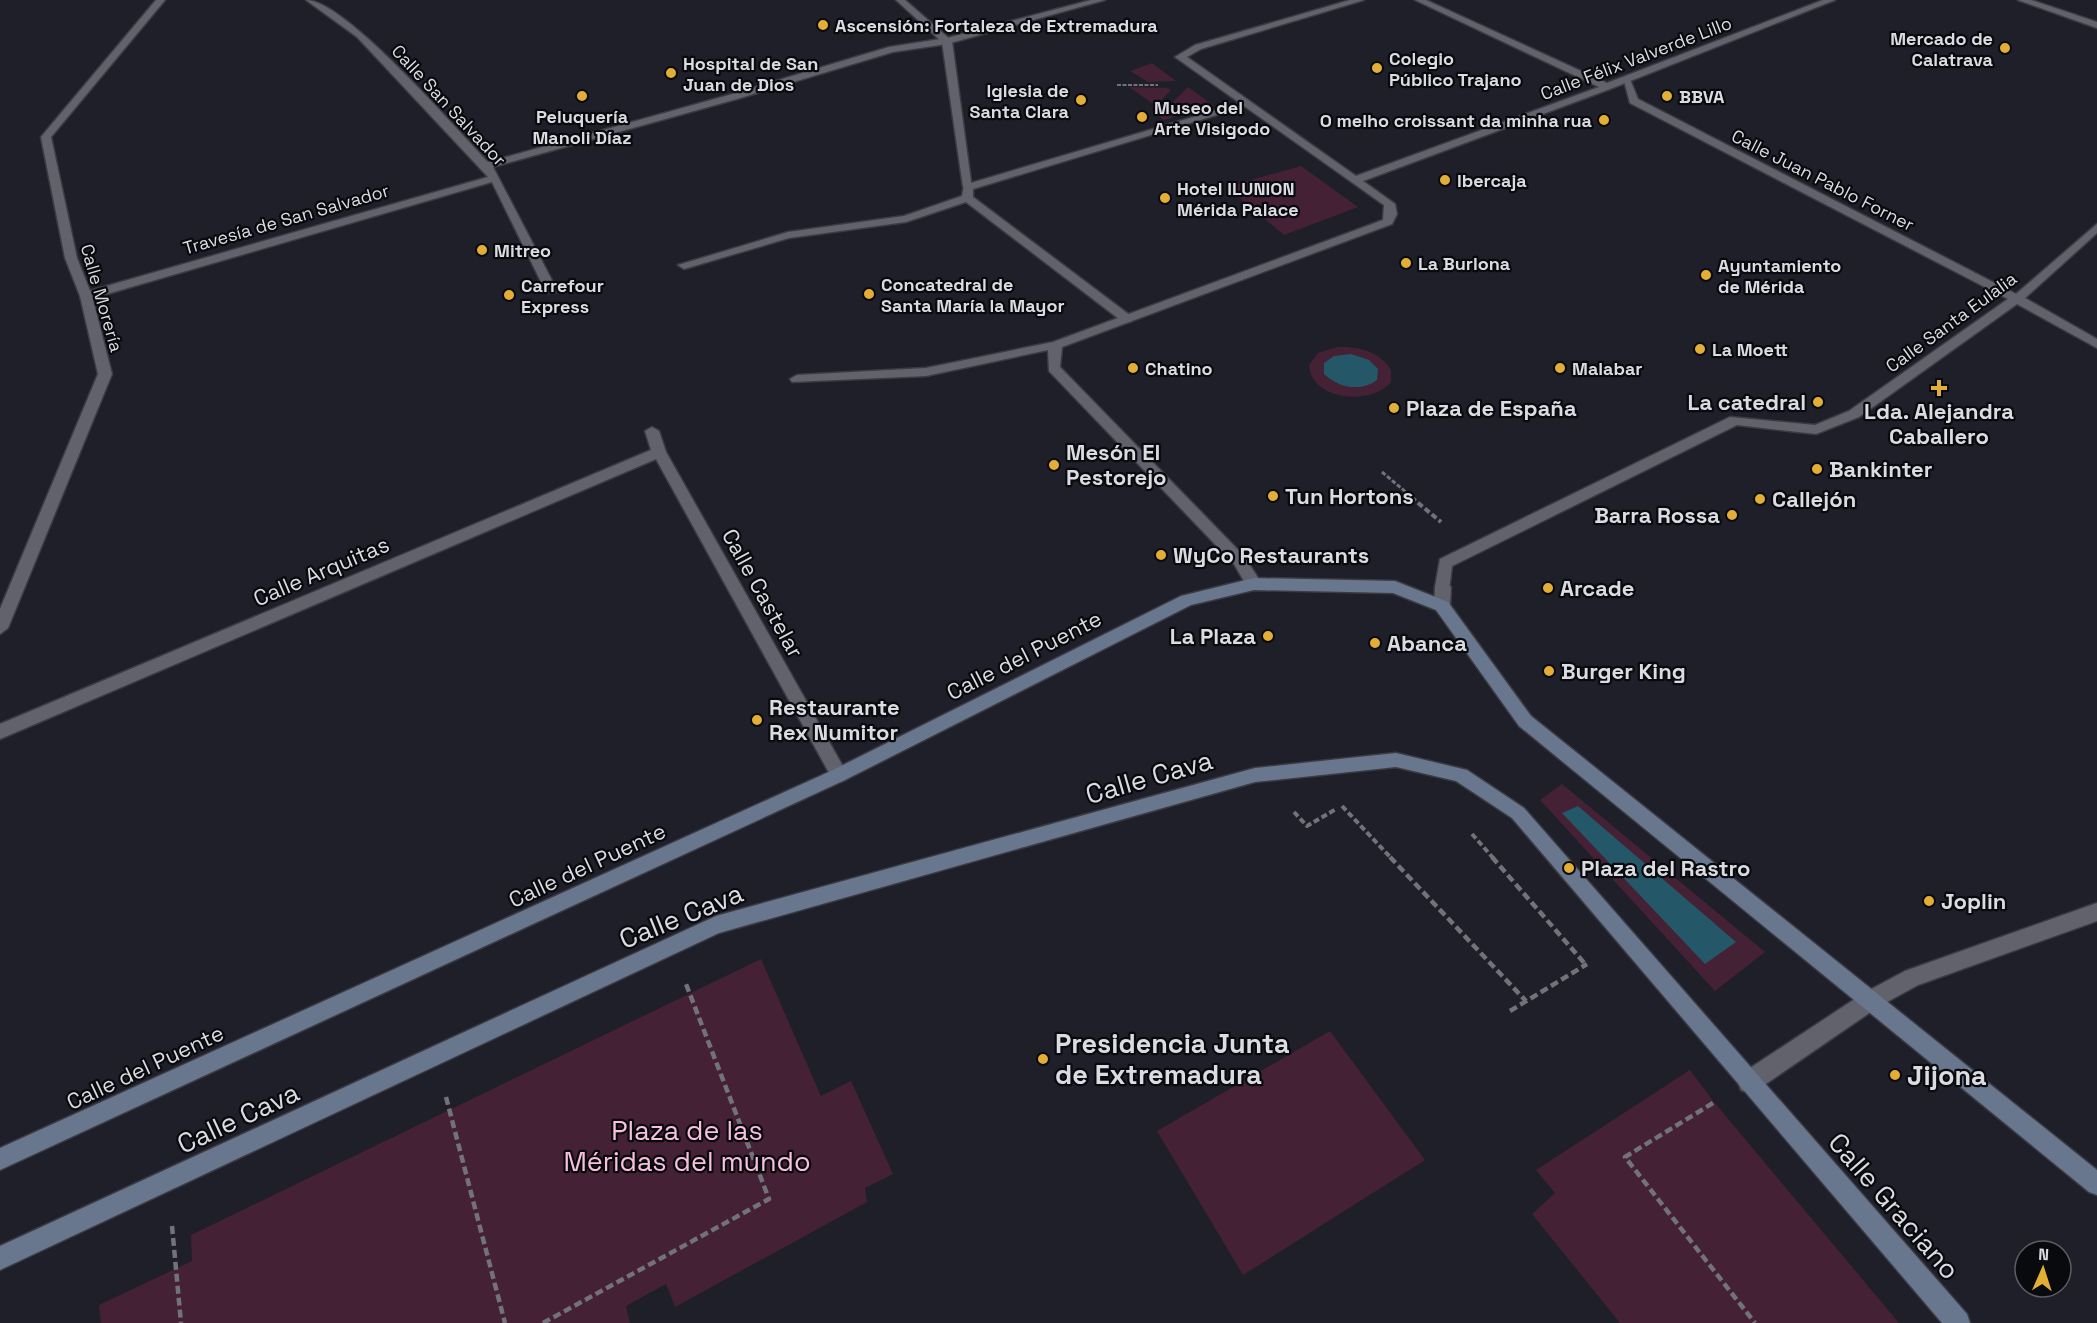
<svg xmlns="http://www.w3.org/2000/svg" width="2097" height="1323" font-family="'Space Grotesk',sans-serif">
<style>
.green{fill:#442134}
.water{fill:#245868}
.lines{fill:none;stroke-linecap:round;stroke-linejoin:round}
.pedestrian-casing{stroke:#3b3b43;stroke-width:3}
.minor-casing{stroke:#3b3b43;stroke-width:3}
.secondary-casing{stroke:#3b3b43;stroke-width:3}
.path-far3{stroke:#72727b;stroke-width:2;stroke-dasharray:4 1.5;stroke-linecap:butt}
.path-far2{stroke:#72727b;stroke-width:3;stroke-dasharray:4.5 2;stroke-linecap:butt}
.path-far1{stroke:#72727b;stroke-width:4;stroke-dasharray:6 3;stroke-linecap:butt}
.path{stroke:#72727b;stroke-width:4.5;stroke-dasharray:8 4;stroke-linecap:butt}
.pedestrian{fill:#62626d;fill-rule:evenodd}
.minor{fill:#62626d;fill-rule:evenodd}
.secondary{fill:#68768e;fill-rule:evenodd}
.poi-dot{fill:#e3ae35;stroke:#090a0e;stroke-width:2}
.labels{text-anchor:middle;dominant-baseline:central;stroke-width:4.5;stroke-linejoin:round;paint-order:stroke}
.far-poi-label{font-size:18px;font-weight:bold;fill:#dbdbe2;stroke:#090a0e;text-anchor:start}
.far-street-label{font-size:18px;fill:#dbdbe2;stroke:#090a0e}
.poi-label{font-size:22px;font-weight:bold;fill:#dbdbe2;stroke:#090a0e;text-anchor:start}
.street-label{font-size:22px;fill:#dbdbe2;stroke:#090a0e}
.near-street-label{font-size:27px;fill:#dbdbe2;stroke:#090a0e}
.near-poi-label{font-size:27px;font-weight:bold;fill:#dbdbe2;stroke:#090a0e;text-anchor:start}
.near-park-label{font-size:27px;fill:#f7c0db;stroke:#090a0e}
</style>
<rect width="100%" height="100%" fill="#1f1f29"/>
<path class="green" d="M 1152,63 L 1176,81 L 1148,82 L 1130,71 Z
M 1129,87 L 1167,88 L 1171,90 L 1156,106 Z
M 1188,87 L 1214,106 L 1163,120 L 1159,116 Z
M 1301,166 L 1358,207 L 1284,235 L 1226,187 Z
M 1338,347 C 1359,346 1381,352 1391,370 L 1391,382 C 1372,406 1311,401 1309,365 L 1318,353 Z
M 1562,784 L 1765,952 L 1715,991 L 1540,800 Z
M 761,959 L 821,1096 L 851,1081 L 893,1174 L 865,1188 L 867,1202 L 675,1307 L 666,1284 L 626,1306 L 630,1323 L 101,1323 L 99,1305 L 192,1261 L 191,1235 Z
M 1330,1031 L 1425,1160 L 1243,1275 L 1157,1131 Z
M 1690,1070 L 1714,1102 L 1899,1323 L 1620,1323 L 1532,1214 L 1555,1193 L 1536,1170 Z"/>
<path class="water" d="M 1351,354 L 1369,360 L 1378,369 L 1377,380 C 1360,392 1339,388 1324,374 L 1324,363 L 1334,356 Z
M 1578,806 L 1736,942 L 1705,964 L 1562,813 Z"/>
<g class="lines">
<defs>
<path id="pedestrian" d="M 306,0 C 345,0 456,129 488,162 L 729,95 L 889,47 L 947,38 L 1091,0 L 1105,0 L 947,44 L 893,52 L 737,99 L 493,167 L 557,290 L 555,293 L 547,293 L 545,290 L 492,182 L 90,299 L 82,299 L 82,293 L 488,177 L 357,37 Z
M 2018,0 L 2031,0 L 2097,22 L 2097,28 Z
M 1623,77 L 1629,77 L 1638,99 L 2016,294 L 2097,224 L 2097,233 L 2025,298 L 2097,339 L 2097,348 L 2017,304 L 1859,417 L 1816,434 L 1737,425 L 1452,566 L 1449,591 L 1437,591 L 1435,587 L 1440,559 L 1730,417 L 1815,425 L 1849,411 L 2008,299 L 1630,103 Z
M 1244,102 L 1253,104 L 973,189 L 973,197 L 1131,316 L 1131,322 L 1123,322 L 966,202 L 906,222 L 789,238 L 684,269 L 678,265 L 788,232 L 904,216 L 962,196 L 964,185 Z
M 652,427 L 659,431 L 666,452 L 845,770 L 848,775 L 845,780 L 839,782 L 833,780 L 656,459 L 0,739 L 0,724 L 651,450 L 645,431 Z"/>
<path id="minor" d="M 156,0 L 165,0 L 51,137 L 77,258 L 92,296 L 112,374 L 8,628 L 0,634 L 0,609 L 98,374 L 80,296 L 65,258 L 41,137 Z
M 896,0 L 905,0 L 952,41 L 972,189 L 963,187 L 942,42 Z
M 1350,0 L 1364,0 L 1201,49 L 1187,57 L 1356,176 L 1599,87 L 1415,0 L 1426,0 L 1607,83 L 1823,0 L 1835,0 L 1610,89 L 1363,181 L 1395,204 L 1397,214 L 1392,224 L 1062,347 L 1060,367 L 1244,556 L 1262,584 L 1260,588 L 1248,588 L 1234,564 L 1049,371 L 1048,350 L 926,376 L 792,382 L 790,379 L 797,375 L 926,368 L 1053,342 L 1383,220 L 1384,205 L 1175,57 L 1195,45 Z
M 1443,581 L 1451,587 L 1450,606 L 1442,612 L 1434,606 L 1435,587 Z
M 2097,903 L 2097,921 L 1918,985 L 1878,1007 L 1757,1090 L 1749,1093 L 1741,1090 L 1738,1082 L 1741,1074 L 1864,993 L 1905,971 Z"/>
<path id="secondary" d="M 1254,578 L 1395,581 L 1448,602 L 1531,716 L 2097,1170 L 2097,1195 L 2089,1192 L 1519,726 L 1436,610 L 1393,593 L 1254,590 L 1191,605 L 845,780 L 0,1170 L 0,1148 L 833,770 L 1181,596 Z
M 1396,753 L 1467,770 L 1524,808 L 1967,1314 L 1970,1323 L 1942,1323 L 1512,818 L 1456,781 L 1396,767 L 1255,782 L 719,933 L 0,1270 L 0,1246 L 716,916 L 1255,768 Z"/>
</defs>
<use href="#pedestrian" class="pedestrian-casing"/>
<use href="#minor" class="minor-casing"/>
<use href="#secondary" class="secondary-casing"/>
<path class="path-far3" d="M 1117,85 L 1158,85"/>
<path class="path-far2" d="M 1382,472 L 1413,498"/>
<path class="path-far1" d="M 1411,497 L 1441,522
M 1342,806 L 1392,859
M 1294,812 L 1307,826 L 1336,809
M 1472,834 L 1494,859"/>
<path class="path" d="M 1390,857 L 1526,1001
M 1492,857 L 1586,965
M 1510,1011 L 1587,964
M 446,1097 L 505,1323
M 1713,1103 L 1625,1157 L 1755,1323
M 172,1226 L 181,1323
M 543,1323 L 769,1199 L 686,984"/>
<use href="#pedestrian" class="pedestrian"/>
<use href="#minor" class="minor"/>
<use href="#secondary" class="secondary"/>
</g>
<g class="poi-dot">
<circle cx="823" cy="25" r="6"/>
<circle cx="2005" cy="48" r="6"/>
<circle cx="1377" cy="68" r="6"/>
<circle cx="671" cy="73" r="6"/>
<circle cx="582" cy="96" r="6"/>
<circle cx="1667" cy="96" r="6"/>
<circle cx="1081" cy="100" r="6"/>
<circle cx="1142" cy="117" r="6"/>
<circle cx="1604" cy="120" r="6"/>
<circle cx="1445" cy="180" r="6"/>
<circle cx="1165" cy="198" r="6"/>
<circle cx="482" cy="250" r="6"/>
<circle cx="1406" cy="263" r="6"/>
<circle cx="1706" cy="275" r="6"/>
<circle cx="869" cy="294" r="6"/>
<circle cx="509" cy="295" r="6"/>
<circle cx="1700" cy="349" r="6"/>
<circle cx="1133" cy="368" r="6"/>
<circle cx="1560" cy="368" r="6"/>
<path d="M1936 379h6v6h6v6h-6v6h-6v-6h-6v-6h6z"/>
<circle cx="1818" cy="402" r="6"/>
<circle cx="1394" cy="408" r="6"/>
<circle cx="1054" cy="465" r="6"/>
<circle cx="1817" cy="469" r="6"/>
<circle cx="1273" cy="496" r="6"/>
<circle cx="1760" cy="499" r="6"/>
<circle cx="1732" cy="515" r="6"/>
<circle cx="1161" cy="555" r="6"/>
<circle cx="1548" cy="588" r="6"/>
<circle cx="1268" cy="636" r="6"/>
<circle cx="1375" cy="643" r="6"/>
<circle cx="1549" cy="671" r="6"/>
<circle cx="757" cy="720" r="6"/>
<circle cx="1569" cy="868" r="6"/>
<circle cx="1929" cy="901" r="6"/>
<circle cx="1043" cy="1059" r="6"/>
<circle cx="1895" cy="1075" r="6"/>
</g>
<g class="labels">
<g class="far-poi-label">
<text x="835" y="25">Ascensión: Fortaleza de Extremadura</text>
<text x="1993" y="38" text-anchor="end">Mercado de<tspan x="1993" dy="21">Calatrava</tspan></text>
<text x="1389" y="58">Colegio<tspan x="1389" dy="21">Público Trajano</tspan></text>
<text x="683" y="63">Hospital de San<tspan x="683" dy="21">Juan de Dios</tspan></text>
<text x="1069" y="90" text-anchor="end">Iglesia de<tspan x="1069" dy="21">Santa Clara</tspan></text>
<text x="1679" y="96">BBVA</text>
<text x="1154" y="107">Museo del<tspan x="1154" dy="21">Arte Visigodo</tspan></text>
<text x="582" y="116" text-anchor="middle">Peluquería<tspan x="582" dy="21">Manoli Díaz</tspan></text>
<text x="1592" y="120" text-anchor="end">O melho croissant da minha rua</text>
<text x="1457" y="180">Ibercaja</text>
<text x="1177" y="188">Hotel ILUNION<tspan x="1177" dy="21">Mérida Palace</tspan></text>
<text x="494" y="250">Mitreo</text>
<text x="1418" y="263">La Burlona</text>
<text x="1718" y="265">Ayuntamiento<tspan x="1718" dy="21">de Mérida</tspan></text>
<text x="881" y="284">Concatedral de<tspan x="881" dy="21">Santa María la Mayor</tspan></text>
<text x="521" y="285">Carrefour<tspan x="521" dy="21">Express</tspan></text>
<text x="1712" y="349">La Moett</text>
<text x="1145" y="368">Chatino</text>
<text x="1572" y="368">Malabar</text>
</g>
<g class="far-street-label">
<text transform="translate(1636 58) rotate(-21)">Calle Félix Valverde Lillo</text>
<text transform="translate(449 105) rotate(47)">Calle San Salvador</text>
<text transform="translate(1823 180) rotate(27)">Calle Juan Pablo Forner</text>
<text transform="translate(286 219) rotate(-16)">Travesía de San Salvador</text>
<text transform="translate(102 298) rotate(74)">Calle Morería</text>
<text transform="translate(1951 322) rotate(-36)">Calle Santa Eulalia</text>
</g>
<g class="poi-label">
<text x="1806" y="402" text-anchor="end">La catedral</text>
<text x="1406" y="408">Plaza de España</text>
<text x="1939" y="411" text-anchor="middle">Lda. Alejandra<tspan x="1939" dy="25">Caballero</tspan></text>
<text x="1066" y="452">Mesón El<tspan x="1066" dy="25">Pestorejo</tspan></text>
<text x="1829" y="469">Bankinter</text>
<text x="1285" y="496">Tun Hortons</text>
<text x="1772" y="499">Callejón</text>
<text x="1720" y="515" text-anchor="end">Barra Rossa</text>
<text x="1173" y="555">WyCo Restaurants</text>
<text x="1560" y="588">Arcade</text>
<text x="1256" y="636" text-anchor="end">La Plaza</text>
<text x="1387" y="643">Abanca</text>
<text x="1561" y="671">Burger King</text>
<text x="769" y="707">Restaurante<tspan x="769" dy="25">Rex Numitor</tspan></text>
<text x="1581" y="868">Plaza del Rastro</text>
<text x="1941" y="901">Joplin</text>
</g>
<g class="street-label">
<text transform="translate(321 571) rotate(-23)">Calle Arquitas</text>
<text transform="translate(763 593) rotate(61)">Calle Castelar</text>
<text transform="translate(1024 655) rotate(-27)">Calle del Puente</text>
<text transform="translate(587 865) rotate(-25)">Calle del Puente</text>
<text transform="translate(145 1067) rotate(-25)">Calle del Puente</text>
</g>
<g class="near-street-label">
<text transform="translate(1149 777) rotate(-16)">Calle Cava</text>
<text transform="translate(681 916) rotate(-22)">Calle Cava</text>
<text transform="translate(238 1118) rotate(-25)">Calle Cava</text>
<text transform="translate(1894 1206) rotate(49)">Calle Graciano</text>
</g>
<g class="near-poi-label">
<text x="1055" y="1043">Presidencia Junta<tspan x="1055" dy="31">de Extremadura</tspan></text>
<text x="1907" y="1075">Jijona</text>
</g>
<g class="near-park-label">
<text x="687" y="1130">Plaza de las<tspan x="687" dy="31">Méridas del mundo</tspan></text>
</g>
</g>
<g transform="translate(2043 1269) rotate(3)"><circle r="28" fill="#090a0e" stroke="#5d5e63" stroke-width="1.5"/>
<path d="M0-4.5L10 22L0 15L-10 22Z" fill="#e3ae35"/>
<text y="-9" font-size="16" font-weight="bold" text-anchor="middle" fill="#dbdbe2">N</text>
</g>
</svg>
